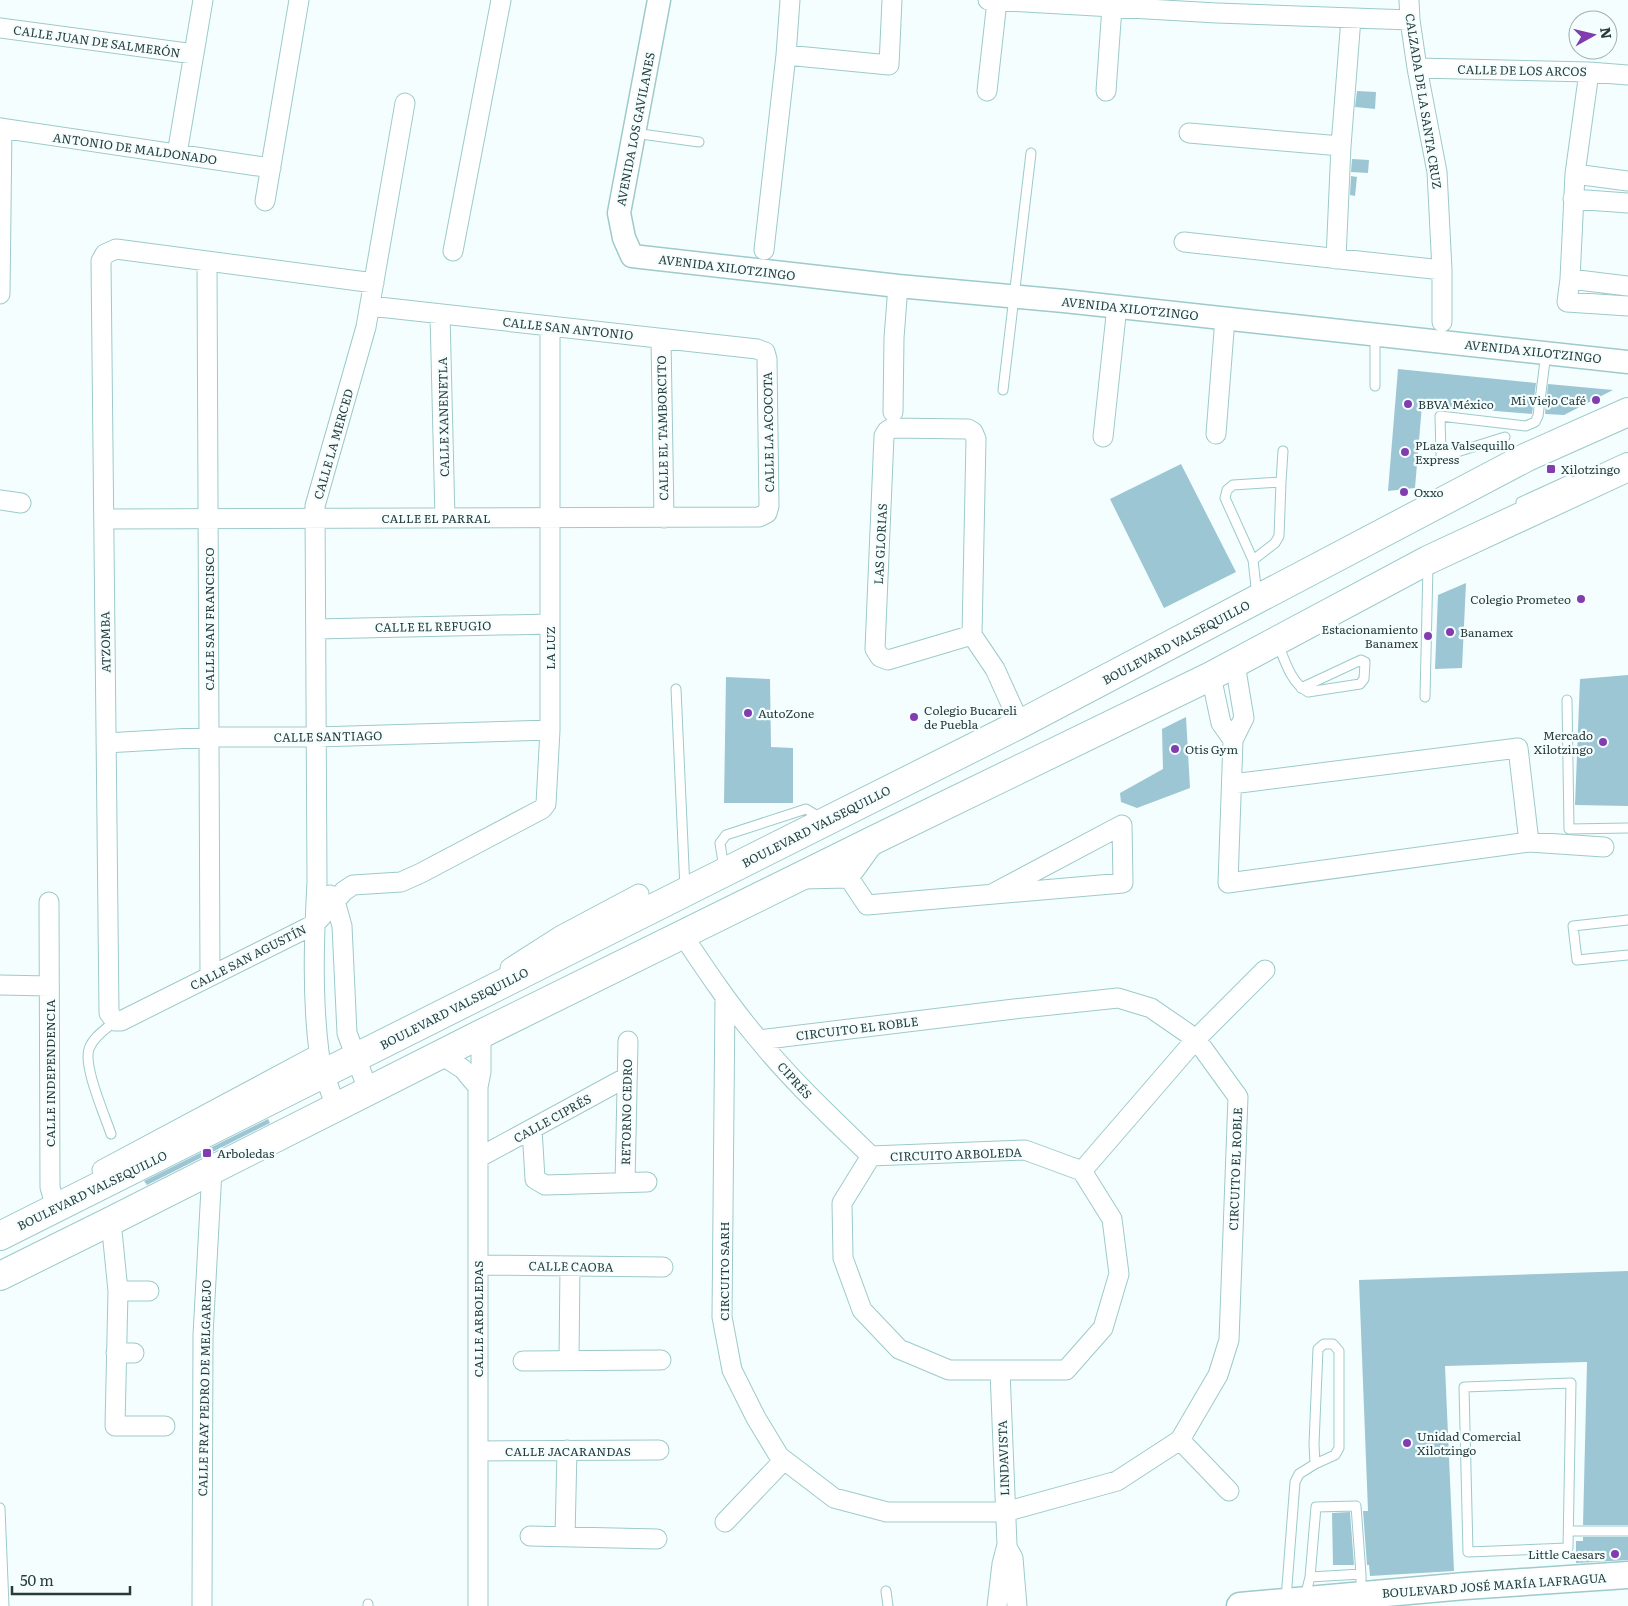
<svg xmlns="http://www.w3.org/2000/svg" width="1628" height="1606" font-family="Literata,serif">
<style>
.building{fill:#9dc6d4}
.lines{fill:none;stroke-linecap:round;stroke-linejoin:round}
.service-casing{stroke:#9dcacb;stroke-width:11}
.minor-casing{stroke:#9dcacb;stroke-width:21}
.tertiary-casing{stroke:#9dcacb;stroke-width:25}
.secondary-casing{stroke:#9dcacb;stroke-width:29}
.primary-casing{stroke:#9dcacb;stroke-width:30}
.service{stroke:#fff;stroke-width:9}
.minor{stroke:#fff;stroke-width:19}
.tertiary{stroke:#fff;stroke-width:22}
.secondary{stroke:#fff;stroke-width:26}
.primary{stroke:#fff;stroke-width:28}
.poi-dot{fill:#813cb0;stroke:#f4fefe;stroke-width:2}
.labels{text-anchor:middle;dominant-baseline:central;stroke-width:4.5;stroke-linejoin:round;paint-order:stroke}
.street-label{font-size:12px;fill:#283b3b;stroke:#f4fefe}
.poi-label{font-size:12px;fill:#283b3b;stroke:#f4fefe;text-anchor:start}
</style>
<rect width="100%" height="100%" fill="#f4fefe"/>
<path class="building" d="M 1357,91 L 1376,92 L 1375,109 L 1355,107 Z
M 1352,159 L 1369,160 L 1368,173 L 1351,172 Z
M 1351,176 L 1357,177 L 1355,196 L 1350,195 Z
M 1398,369 L 1536,383 L 1532,414 L 1422,405 L 1415,488 L 1388,491 Z
M 1548,384 L 1613,390 L 1564,415 L 1545,414 Z
M 1181,464 L 1236,572 L 1164,608 L 1110,499 Z
M 1466,583 L 1462,668 L 1435,669 L 1438,595 Z
M 1628,675 L 1628,806 L 1575,805 L 1580,679 Z
M 726,677 L 770,679 L 771,747 L 793,748 L 793,803 L 724,803 Z
M 1186,717 L 1190,788 L 1137,808 L 1121,802 L 1120,793 L 1163,769 L 1162,729 Z
M 268,1119 L 270,1123 L 147,1185 L 144,1181 Z
M 1628,1271 L 1628,1525 L 1583,1525 L 1587,1362 L 1445,1366 L 1454,1571 L 1370,1576 L 1369,1565 L 1367,1565 L 1363,1511 L 1368,1511 L 1359,1280 Z
M 1350,1512 L 1354,1565 L 1333,1565 L 1332,1513 Z
M 1583,1537 L 1628,1537 L 1628,1560 L 1576,1563 L 1576,1541 L 1583,1541 Z"/>
<g class="lines">
<defs>
<path id="service" d="M 634,133 L 699,142
M 1375,386 L 1375,334
M 1003,390 L 1031,153
M 1505,437 L 1441,457 L 1440,416 L 1526,426 L 1535,422 L 1538,416 L 1546,353
M 1521,502 L 1569,480
M 1253,560 L 1275,543 L 1279,536 L 1281,482
M 1257,596 L 1253,560 L 1225,498 L 1227,490 L 1233,485 L 1281,482 L 1283,451
M 1278,644 C 1285,661 1291,683 1308,692 L 1360,684 L 1364,679 L 1365,662 L 1361,660 L 1301,688
M 676,689 L 685,889
M 1425,697 L 1428,566
M 1567,700 L 1569,829 L 1628,828
M 724,869 L 720,843 L 726,835 L 806,809 L 821,818
M 1628,920 L 1573,926 L 1577,960 L 1628,955
M 111,1134 C 105,1116 83,1066 89,1049 C 93,1037 106,1029 115,1021
M 1571,1383 L 1568,1548 L 1468,1552 L 1464,1387 Z
M 0,1508 L 4,1606
M 1569,1531 L 1628,1531
M 1310,1577 L 1361,1574
M 886,1591 L 888,1606
M 1305,1597 L 1310,1577 L 1316,1507 L 1356,1506 L 1361,1574 L 1361,1593
M 1286,1599 L 1295,1482 L 1299,1474 L 1315,1464 L 1335,1455 L 1339,1448 L 1339,1351 L 1333,1344 L 1324,1344 L 1318,1349 L 1314,1444 L 1315,1464
M 368,1606 L 368,1604"/>
<path id="minor" d="M 988,0 L 1217,13 L 1410,20
M 1409,0 L 1410,20 L 1417,68 L 1437,172 L 1442,270 L 1442,322
M 0,28 L 194,54
M 786,55 L 889,65 L 892,0
M 1417,68 L 1589,72 L 1628,75
M 1589,72 L 1575,174 L 1570,279 L 1567,302 L 1628,306
M 987,91 L 997,1
M 1106,91 L 1112,7
M 0,128 L 271,168
M 1189,133 L 1341,146
M 177,154 L 203,0
M 1575,174 L 1628,181
M 1573,199 L 1628,203
M 265,201 L 299,0
M 1184,242 L 1442,270
M 764,250 L 786,55 L 790,0
M 453,251 L 501,0
M 1336,259 L 1341,146 L 1351,18
M 207,261 L 210,976
M 1570,279 L 1628,286
M 374,283 L 116,249 L 105,254 L 101,261 L 109,1013 L 115,1021 L 121,1021 L 315,924 L 344,891 L 353,885 L 401,882 L 421,873 L 542,809 L 546,804 L 550,730 L 550,326
M 0,294 L 2,128
M 440,315 L 445,518
M 661,339 L 664,518
M 893,412 L 894,338 L 898,286
M 1216,434 L 1225,318
M 1103,437 L 1117,306
M 0,500 L 21,503
M 104,519 L 759,517 L 767,513 L 769,506 L 767,359 L 765,352 L 757,349 L 370,306
M 316,629 L 550,624
M 972,635 L 888,660 L 880,657 L 875,649 L 884,436 L 887,431 L 892,428 L 968,429 L 973,432 L 976,439 L 972,635 L 995,669 L 1020,724
M 1235,664 L 1244,718 L 1233,740 L 1228,883 L 1529,842 L 1604,847
M 1211,676 L 1221,723 L 1233,740
M 106,743 L 209,737 L 316,737 L 550,730
M 1232,784 L 1518,748 L 1529,842
M 849,878 L 867,905 L 1123,883 L 1122,825 L 992,894
M 801,879 L 849,878 L 875,842
M 330,895 L 335,901 L 342,926 L 347,1033 L 368,1090
M 49,902 L 50,1187 L 56,1208
M 682,934 C 706,970 730,1006 758,1039 C 792,1081 832,1118 871,1156
M 510,968 L 560,936 L 639,894
M 0,985 L 49,986
M 725,998 L 722,1317 L 732,1370 L 756,1418 L 779,1456 L 834,1498 L 887,1512 L 1005,1512 L 1117,1481 L 1180,1440 L 1218,1375 L 1229,1340 L 1238,1097 L 1196,1039 L 1151,1008 L 1118,998 L 1014,1009 L 759,1040
M 440,1054 L 463,1069 L 478,1087
M 336,1107 C 330,1089 321,1070 319,1052 C 312,996 314,938 317,882 L 315,506 L 366,327 L 405,103
M 532,1129 L 535,1179 L 545,1185 L 647,1182
M 1025,1150 L 1082,1171 L 1112,1219 L 1119,1274 L 1103,1328 L 1066,1370 L 949,1370 L 899,1349 L 862,1310 L 843,1258 L 842,1203 L 871,1156 Z
M 478,1158 L 627,1077
M 102,1170 L 319,1054
M 1082,1171 L 1196,1039 L 1265,970
M 625,1183 L 628,1041
M 111,1221 L 118,1291 L 115,1426 L 165,1426
M 478,1265 L 663,1267
M 118,1291 L 149,1291
M 116,1353 L 134,1353
M 569,1360 L 570,1266
M 523,1361 L 661,1360
M 1180,1440 L 1229,1491
M 478,1451 L 659,1450
M 725,1522 L 784,1460
M 530,1536 L 657,1539
M 565,1537 L 567,1450
M 1007,1547 L 1013,1558 L 1017,1606
M 202,1606 L 203,1335 L 212,1170
M 478,1606 L 478,1087 L 481,1072 L 481,1034
M 997,1606 L 1002,1564 L 1007,1545 L 1000,1371"/>
<path id="tertiary" d="M 659,0 L 619,213 L 624,238 L 632,256 L 898,286 L 1064,301 L 1628,362"/>
<path id="secondary" d="M 1240,1606 L 1465,1586 L 1628,1575"/>
<path id="primary" d="M 0,1236 L 1020,724 L 1527,457 L 1628,412
M 0,1276 L 111,1221 L 481,1034 L 878,838 L 1211,676 L 1428,560 L 1628,467"/>
</defs>
<use href="#service" class="service-casing"/>
<use href="#minor" class="minor-casing"/>
<use href="#tertiary" class="tertiary-casing"/>
<use href="#secondary" class="secondary-casing"/>
<use href="#primary" class="primary-casing"/>
<use href="#service" class="service"/>
<use href="#minor" class="minor"/>
<use href="#tertiary" class="tertiary"/>
<use href="#secondary" class="secondary"/>
<use href="#primary" class="primary"/>
</g>
<g class="poi-dot">
<circle cx="1596" cy="400" r="5"/>
<circle cx="1408" cy="404" r="5"/>
<circle cx="1405" cy="452" r="5"/>
<rect x="1546" y="464" width="10" height="10" rx="2.5"/>
<circle cx="1404" cy="492" r="5"/>
<circle cx="1581" cy="599" r="5"/>
<circle cx="1450" cy="632" r="5"/>
<circle cx="1428" cy="636" r="5"/>
<circle cx="748" cy="713" r="5"/>
<circle cx="914" cy="717" r="5"/>
<circle cx="1603" cy="742" r="5"/>
<circle cx="1175" cy="749" r="5"/>
<rect x="202" y="1148" width="10" height="10" rx="2.5"/>
<circle cx="1407" cy="1443" r="5"/>
<circle cx="1615" cy="1554" r="5"/>
</g>
<g class="labels">
<g class="street-label">
<text transform="translate(97 41) rotate(8)">CALLE JUAN DE SALMERÓN</text>
<text transform="translate(1522 70) rotate(1)">CALLE DE LOS ARCOS</text>
<text transform="translate(1424 101) rotate(81)">CALZADA DE LA SANTA CRUZ</text>
<text transform="translate(635 129) rotate(-79)">AVENIDA LOS GAVILANES</text>
<text transform="translate(135 148) rotate(8)">ANTONIO DE MALDONADO</text>
<text transform="translate(727 267) rotate(7)">AVENIDA XILOTZINGO</text>
<text transform="translate(1130 308) rotate(6)">AVENIDA XILOTZINGO</text>
<text transform="translate(568 328) rotate(6)">CALLE SAN ANTONIO</text>
<text transform="translate(1533 351) rotate(6)">AVENIDA XILOTZINGO</text>
<text transform="translate(443 417) rotate(-91)">CALLE XANENETLA</text>
<text transform="translate(662 428) rotate(-91)">CALLE EL TAMBORCITO</text>
<text transform="translate(768 432) rotate(-91)">CALLE LA ACOCOTA</text>
<text transform="translate(333 444) rotate(-74)">CALLE LA MERCED</text>
<text x="436" y="518">CALLE EL PARRAL</text>
<text transform="translate(880 544) rotate(-87)">LAS GLORIAS</text>
<text transform="translate(209 619) rotate(-90)">CALLE SAN FRANCISCO</text>
<text transform="translate(433 626) rotate(-1)">CALLE EL REFUGIO</text>
<text transform="translate(105 642) rotate(-91)">ATZOMBA</text>
<text transform="translate(1176 642) rotate(-28)">BOULEVARD VALSEQUILLO</text>
<text transform="translate(550 648) rotate(-90)">LA LUZ</text>
<text transform="translate(328 736) rotate(-1)">CALLE SANTIAGO</text>
<text transform="translate(816 826) rotate(-27)">BOULEVARD VALSEQUILLO</text>
<text transform="translate(248 957) rotate(-27)">CALLE SAN AGUSTÍN</text>
<text transform="translate(454 1008) rotate(-27)">BOULEVARD VALSEQUILLO</text>
<text transform="translate(857 1028) rotate(-7)">CIRCUITO EL ROBLE</text>
<text transform="translate(50 1073) rotate(-90)">CALLE INDEPENDENCIA</text>
<text transform="translate(795 1080) rotate(48)">CIPRÉS</text>
<text transform="translate(626 1112) rotate(-89)">RETORNO CEDRO</text>
<text transform="translate(552 1118) rotate(-29)">CALLE CIPRÉS</text>
<text transform="translate(956 1154) rotate(-2)">CIRCUITO ARBOLEDA</text>
<text transform="translate(1235 1169) rotate(-88)">CIRCUITO EL ROBLE</text>
<text transform="translate(92 1190) rotate(-26)">BOULEVARD VALSEQUILLO</text>
<text transform="translate(571 1266) rotate(1)">CALLE CAOBA</text>
<text transform="translate(724 1271) rotate(-90)">CIRCUITO SARH</text>
<text transform="translate(478 1319) rotate(-90)">CALLE ARBOLEDAS</text>
<text transform="translate(204 1388) rotate(-89)">CALLE FRAY PEDRO DE MELGAREJO</text>
<text x="568" y="1451">CALLE JACARANDAS</text>
<text transform="translate(1003 1458) rotate(-92)">LINDAVISTA</text>
<text transform="translate(1494 1585) rotate(-4)">BOULEVARD JOSÉ MARÍA LAFRAGUA</text>
</g>
<g class="poi-label">
<text x="1586" y="400" text-anchor="end">Mi Viejo Café</text>
<text x="1418" y="404">BBVA México</text>
<text x="1415" y="445">PLaza Valsequillo<tspan x="1415" dy="14">Express</tspan></text>
<text x="1561" y="469">Xilotzingo</text>
<text x="1414" y="492">Oxxo</text>
<text x="1571" y="599" text-anchor="end">Colegio Prometeo</text>
<text x="1418" y="629" text-anchor="end">Estacionamiento<tspan x="1418" dy="14">Banamex</tspan></text>
<text x="1460" y="632">Banamex</text>
<text x="924" y="710">Colegio Bucareli<tspan x="924" dy="14">de Puebla</tspan></text>
<text x="758" y="713">AutoZone</text>
<text x="1593" y="735" text-anchor="end">Mercado<tspan x="1593" dy="14">Xilotzingo</tspan></text>
<text x="1185" y="749">Otis Gym</text>
<text x="217" y="1153">Arboledas</text>
<text x="1417" y="1436">Unidad Comercial<tspan x="1417" dy="14">Xilotzingo</tspan></text>
<text x="1605" y="1554" text-anchor="end">Little Caesars</text>
</g>
</g>
<g transform="translate(1593 35) rotate(82)"><circle r="24" fill="#f4fefe" stroke="#a2b0b0"/>
<path d="M0-4L9 19L0 12L-9 19Z" fill="#813cb0"/>
<text y="-8" font-size="14" font-weight="bold" text-anchor="middle" fill="#283b3b">N</text>
</g>
<path d="M12 1586v8h118v-8" fill="none" stroke="#283b3b" stroke-width="2.5"/>
<text x="20" y="1586" font-size="15" fill="#283b3b" stroke="#f4fefe" stroke-width="4" paint-order="stroke">50 m</text>
</svg>
